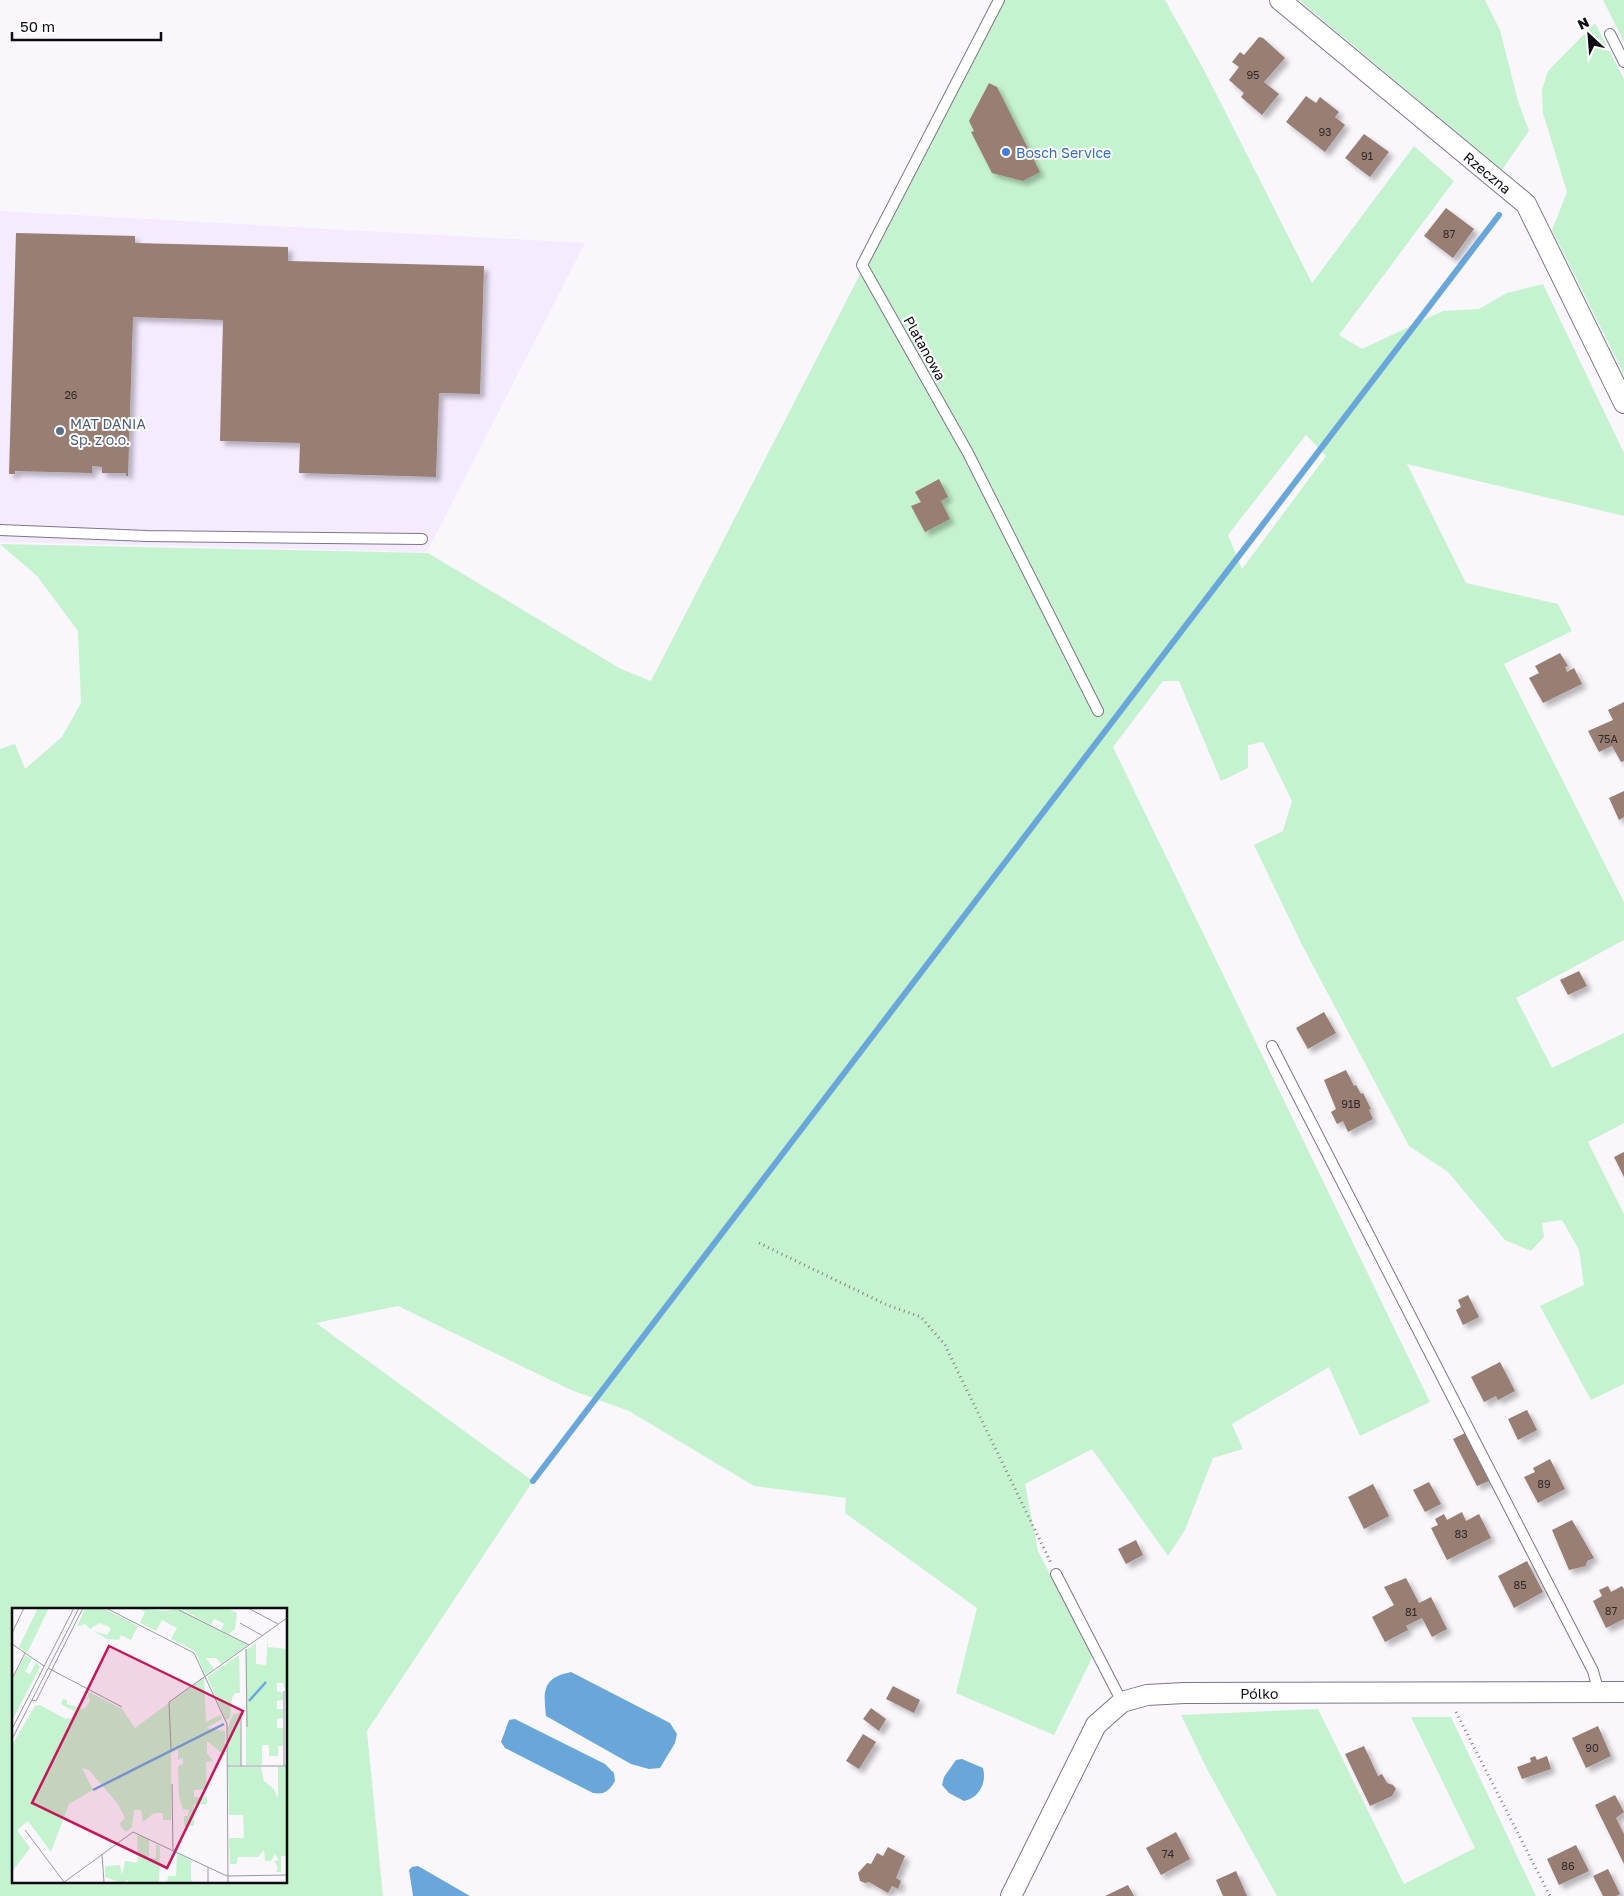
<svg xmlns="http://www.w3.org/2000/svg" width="1624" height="1896" font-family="'Golos Text',sans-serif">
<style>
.built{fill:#f4ebff}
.green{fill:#c6f3cf;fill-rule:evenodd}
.water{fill:#69a7db}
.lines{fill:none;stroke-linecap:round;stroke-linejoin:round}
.stream{stroke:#69a7db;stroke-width:6}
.building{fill:#987e73;filter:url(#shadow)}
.service-casing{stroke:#7e748b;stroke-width:12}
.minor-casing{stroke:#7e748b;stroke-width:22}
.path{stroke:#837f86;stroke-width:3;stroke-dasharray:1 4;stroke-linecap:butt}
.service{stroke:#fff;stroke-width:10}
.minor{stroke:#fff;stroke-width:20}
.shop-dot{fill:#3f7fe0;stroke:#fff;stroke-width:2}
.service-dot{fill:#5c6f8a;stroke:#fff;stroke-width:2}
.labels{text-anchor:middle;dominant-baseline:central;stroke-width:4;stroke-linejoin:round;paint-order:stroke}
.number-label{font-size:11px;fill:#31282b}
.shop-label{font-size:14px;fill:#366cbe;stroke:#fff;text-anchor:start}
.street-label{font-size:14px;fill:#0f0b13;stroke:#fff}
.service-label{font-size:14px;fill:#4e5e75;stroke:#fff;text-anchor:start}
.inset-river{fill:none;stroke:#69a7db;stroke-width:2.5}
.inset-road{fill:none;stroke:#9b989f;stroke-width:1}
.view{fill:#c2185b;fill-opacity:0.15;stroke:#c2185b;stroke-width:2.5}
.inset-edge{fill:none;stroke:#0f0b13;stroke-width:2.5}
</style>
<defs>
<filter id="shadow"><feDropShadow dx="4.5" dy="4.5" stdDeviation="2.5" flood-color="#0004"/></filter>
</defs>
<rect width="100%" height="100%" fill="#f9f6fc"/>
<path class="built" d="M 0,211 L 585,243 L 427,552 L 0,542 Z"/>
<path class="green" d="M 1001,0 L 1165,0 L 1204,70 L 1312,283 L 1414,146 L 1454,181 L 1339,335 L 1362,349 L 1443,311 L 1479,309 L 1507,293 L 1543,284 L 1624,453 L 1624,516 L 1407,464 L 1466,583 L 1558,604 L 1572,631 L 1504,664 L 1624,902 L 1624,940 L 1516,998 L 1552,1068 L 1624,1033 L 1624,1123 L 1588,1142 L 1624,1214 L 1624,1384 L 1591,1400 L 1540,1306 L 1584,1285 L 1579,1250 L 1562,1220 L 1542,1223 L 1544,1237 L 1531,1251 L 1505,1240 L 1448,1172 L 1409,1146 L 1302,945 L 1254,845 L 1283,831 L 1292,801 L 1263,742 L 1248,745 L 1248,768 L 1221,781 L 1179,681 L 1163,681 L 1113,747 L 1430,1402 L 1360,1436 L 1329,1367 L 1232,1424 L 1243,1449 L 1213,1458 L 1185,1530 L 1168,1556 L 1092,1449 L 1025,1484 L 1038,1551 L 1093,1656 L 1054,1735 L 956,1693 L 977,1608 L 845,1513 L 846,1498 L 754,1486 L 629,1411 L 571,1390 L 398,1306 L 316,1323 L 533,1481 L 367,1731 L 383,1896 L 0,1896 L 0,749 L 15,744 L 25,769 L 62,737 L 81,703 L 78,631 L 37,576 L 0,544 L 428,553 L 621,669 L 651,681 ZM 1306,435 L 1326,456 L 1242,569 L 1228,535 ZM 14,1610 L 286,1610 L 286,1882 L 14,1882 Z
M 1299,0 L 1485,0 L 1500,30 L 1518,101 L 1529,131 L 1502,170 Z
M 1603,0 L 1624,0 L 1624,42 Z
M 1595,23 L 1624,79 L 1624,374 L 1552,230 L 1567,192 L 1543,113 L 1542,90 L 1548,71 Z
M 1318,1709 L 1404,1884 L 1475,1848 L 1411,1717 L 1451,1717 L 1536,1896 L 1277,1896 L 1208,1771 L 1181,1715 Z"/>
<path class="water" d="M 571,1672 L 670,1723 L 677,1734 L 675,1743 L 660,1768 L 649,1769 L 631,1764 L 546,1716 C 543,1689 543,1678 571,1672 Z
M 515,1719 L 605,1764 L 614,1773 L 615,1781 C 609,1791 605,1795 593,1793 L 505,1748 L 501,1742 L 509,1720 Z
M 962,1759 L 983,1768 C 987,1783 979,1798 964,1801 L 949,1793 L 942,1785 L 944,1777 L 956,1760 Z
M 418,1866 L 470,1896 L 413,1896 L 409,1870 L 412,1867 Z"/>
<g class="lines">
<path class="stream" d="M 533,1481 L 1499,215"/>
</g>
<path class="building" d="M 1259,37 L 1263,38 L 1285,58 L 1264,82 L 1279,94 L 1262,115 L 1241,97 L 1244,93 L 1229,80 L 1239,67 L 1232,62 L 1240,52 L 1244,55 Z
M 989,83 L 997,87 L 1040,172 L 1023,181 L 992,173 L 971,132 L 974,131 L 969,121 Z
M 1306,96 L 1316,103 L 1320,97 L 1339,112 L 1335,117 L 1345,125 L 1325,152 L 1286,122 Z
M 1364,134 L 1389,152 L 1370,177 L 1345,158 Z
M 1446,208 L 1474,229 L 1453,258 L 1424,236 Z
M 16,233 L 135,236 L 135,243 L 288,247 L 288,261 L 484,266 L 480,394 L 439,393 L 436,477 L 299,473 L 300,443 L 220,441 L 223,320 L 133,317 L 128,476 L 126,476 L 126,473 L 102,473 L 102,467 L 92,466 L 92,473 L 15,471 L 15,474 L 9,474 Z
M 939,479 L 948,497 L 941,501 L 950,519 L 925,532 L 911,506 L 921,502 L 915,492 Z
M 1560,653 L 1568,666 L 1565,667 L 1567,672 L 1574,668 L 1582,684 L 1543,703 L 1529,678 L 1539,673 L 1535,666 Z
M 1624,702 L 1624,761 L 1621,762 L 1612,746 L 1599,752 L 1588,731 L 1613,720 L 1608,710 Z
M 1624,791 L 1624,817 L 1619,820 L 1609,798 Z
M 1579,971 L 1587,986 L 1568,995 L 1560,980 Z
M 1324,1012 L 1336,1033 L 1308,1049 L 1296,1028 Z
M 1346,1070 L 1354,1086 L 1356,1085 L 1361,1094 L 1363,1093 L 1371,1109 L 1369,1110 L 1373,1119 L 1348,1132 L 1343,1121 L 1337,1124 L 1331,1112 L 1336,1109 L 1324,1080 Z
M 1624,1152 L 1624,1177 L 1614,1157 Z
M 1468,1295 L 1479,1317 L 1463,1325 L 1456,1310 L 1461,1307 L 1458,1300 Z
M 1500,1362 L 1515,1391 L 1498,1400 L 1496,1396 L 1484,1402 L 1471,1377 Z
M 1527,1410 L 1537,1430 L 1518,1440 L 1508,1419 Z
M 1467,1432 L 1491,1480 L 1477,1486 L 1453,1439 Z
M 1550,1459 L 1565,1489 L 1538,1503 L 1524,1477 L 1535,1472 L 1533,1468 Z
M 1429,1482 L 1441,1504 L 1425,1512 L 1413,1490 Z
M 1373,1484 L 1389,1516 L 1364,1529 L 1348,1497 Z
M 1462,1512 L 1466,1521 L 1479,1514 L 1491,1538 L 1447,1560 L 1431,1528 L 1438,1525 L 1435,1519 L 1444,1514 L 1447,1520 Z
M 1572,1520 L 1594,1558 L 1587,1561 L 1586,1566 L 1569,1570 L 1552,1530 Z
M 1136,1540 L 1143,1555 L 1126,1564 L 1118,1549 Z
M 1527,1561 L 1543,1592 L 1514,1608 L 1498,1576 Z
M 1406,1578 L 1419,1603 L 1431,1597 L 1447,1629 L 1432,1637 L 1422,1618 L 1406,1626 L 1408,1630 L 1385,1642 L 1372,1617 L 1394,1605 L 1384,1587 Z
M 1608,1586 L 1611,1592 L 1622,1586 L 1624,1589 L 1624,1619 L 1606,1628 L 1593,1601 L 1602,1596 L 1599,1590 Z
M 893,1686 L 920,1700 L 914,1713 L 886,1699 Z
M 871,1708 L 886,1719 L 879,1731 L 863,1719 Z
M 1598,1726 L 1611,1756 L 1586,1768 L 1572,1738 Z
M 863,1734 L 876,1742 L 859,1769 L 846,1761 Z
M 1364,1746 L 1378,1776 L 1382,1774 L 1387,1783 L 1393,1785 L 1396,1789 L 1392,1796 L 1370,1806 L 1345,1754 Z
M 1535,1756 L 1537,1760 L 1547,1756 L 1551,1769 L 1522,1779 L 1517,1767 L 1531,1762 L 1530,1758 Z
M 1615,1795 L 1624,1812 L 1616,1818 L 1624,1834 L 1624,1864 L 1595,1805 Z
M 1176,1832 L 1190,1859 L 1161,1875 L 1146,1848 Z
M 1576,1845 L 1589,1871 L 1559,1885 L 1547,1859 Z
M 888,1847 L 905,1856 L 896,1878 L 901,1881 L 898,1889 L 892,1886 L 888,1893 L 869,1882 L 865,1883 L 860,1881 L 858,1873 L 867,1863 L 871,1864 L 877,1853 L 883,1856 Z
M 1608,1869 L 1620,1894 L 1616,1896 L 1603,1896 L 1593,1876 Z
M 1236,1871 L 1247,1896 L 1223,1896 L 1216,1880 Z
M 1128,1885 L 1134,1896 L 1105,1896 Z"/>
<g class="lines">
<defs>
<path id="service" d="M 999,0 L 862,265 L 968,453 L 1098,711
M 1610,34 L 1624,62
M 0,530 L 147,536 L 422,539
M 1272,1046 L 1593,1671 L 1599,1693
M 1056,1574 L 1122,1702"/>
<g id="minor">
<path id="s1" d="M 1280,0 L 1526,204 L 1624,403"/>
<path id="s2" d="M 1011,1896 L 1096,1725 L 1122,1702 L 1147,1695 L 1184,1693 L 1624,1692"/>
</g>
</defs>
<use href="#service" class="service-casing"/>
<use href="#minor" class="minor-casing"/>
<path class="path" d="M 759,1243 L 887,1305 L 921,1317 L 945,1345 L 1051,1563
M 1456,1712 L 1550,1896"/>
<use href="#service" class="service"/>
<use href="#minor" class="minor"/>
</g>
<circle class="shop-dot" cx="1006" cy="152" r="5"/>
<circle class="service-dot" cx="60" cy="431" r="5"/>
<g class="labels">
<g class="number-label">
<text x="1253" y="74">95</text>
<text x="1325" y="131">93</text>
<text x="1367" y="155">91</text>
<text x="1449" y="233">87</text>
<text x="71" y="394">26</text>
<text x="1608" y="738">75A</text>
<text x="1351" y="1103">91B</text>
<text x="1544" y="1483">89</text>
<text x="1461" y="1533">83</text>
<text x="1520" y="1584">85</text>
<text x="1611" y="1610">87</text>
<text x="1411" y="1611">81</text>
<text x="1592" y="1747">90</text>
<text x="1168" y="1853">74</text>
<text x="1568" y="1865">86</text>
</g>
<g class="shop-label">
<text x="1016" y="152">Bosch Service</text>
</g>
<g class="street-label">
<text stroke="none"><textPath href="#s1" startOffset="270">Rzeczna</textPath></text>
<text transform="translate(925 348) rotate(61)">Platanowa</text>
<text stroke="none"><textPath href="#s2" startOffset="364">Pólko</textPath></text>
</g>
<g class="service-label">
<text x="70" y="423">MAT DANIA<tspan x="70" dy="16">Sp. z o.o.</tspan></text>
</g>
</g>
<g transform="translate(12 1608)">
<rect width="275" height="275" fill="#f9f6fc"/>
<path d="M 26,0 L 37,0 L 15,45 L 7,39 ZM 73,0 L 91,0 L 126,18 L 119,32 L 109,27 L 107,32 L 95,31 L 82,23 L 95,27 L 99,21 L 95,18 L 87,15 L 78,21 L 73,16 L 65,19 ZM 126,0 L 154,3 L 165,0 L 236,37 L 209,56 L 204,50 L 194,50 L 202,61 L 193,67 L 183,43 L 159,31 L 165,20 L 150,12 L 144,23 L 128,15 L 133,4 ZM 168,0 L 215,0 L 225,5 L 223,21 L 217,26 L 209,22 L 212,16 L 207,13 L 202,11 L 199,17 ZM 256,26 L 256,39 L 275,41 L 275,115 L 273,81 L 271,75 L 265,75 L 265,83 L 271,85 L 271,92 L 265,93 L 265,101 L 271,101 L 271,110 L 265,111 L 265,120 L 271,120 L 271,138 L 266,138 L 266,148 L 257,148 L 257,137 L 250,137 L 250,157 L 234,157 L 234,42 L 244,35 L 244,56 L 254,57 ZM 13,47 L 20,51 L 13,64 L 18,66 L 17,68 L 24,54 L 28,59 L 0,113 L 0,73 ZM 227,47 L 228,85 L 223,85 L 220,90 L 218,110 L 214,112 L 195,69 ZM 192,69 L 194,114 L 208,107 L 210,111 L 194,120 L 213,123 L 213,148 L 195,133 L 195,145 L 201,153 L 194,154 L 195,181 L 182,182 L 182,189 L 195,189 L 195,196 L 182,197 L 182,218 L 172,218 L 172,208 L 176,208 L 177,202 L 171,201 L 167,189 L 166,158 L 171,156 L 171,150 L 166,152 L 166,141 L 159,145 L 159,212 L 151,212 L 151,205 L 142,205 L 131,214 L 129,202 L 122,202 L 120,219 L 114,224 L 107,216 L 113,210 L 106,196 L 77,162 L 70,160 L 81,182 L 57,196 L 39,244 L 16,213 L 5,222 L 18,240 L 0,264 L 0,137 L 23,98 L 28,97 L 54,111 L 61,109 L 62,103 L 52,98 L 49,95 L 51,91 L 55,92 L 55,96 L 72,101 L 78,93 L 75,83 L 110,101 L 123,120 ZM 228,104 L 229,157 L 216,157 L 216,119 L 221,107 ZM 216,159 L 249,159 L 252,173 L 262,181 L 266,191 L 266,159 L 275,159 L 275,248 L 269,248 L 269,264 L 264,264 L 266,259 L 262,253 L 267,252 L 263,246 L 259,253 L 253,253 L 252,242 L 246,249 L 226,249 L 225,256 L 218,256 L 217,230 L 232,230 L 231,207 L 217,207 ZM 125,227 L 137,232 L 137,250 L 144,250 L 144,237 L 148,238 L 147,275 L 116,275 L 116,272 L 109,275 L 93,269 L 93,258 L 108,257 L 110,267 L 113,253 L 126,255 ZM 165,245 L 179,252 L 179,272 L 183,275 L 155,275 L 156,268 L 164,268 Z" fill="#c6f3cf"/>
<path class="inset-river" d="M 237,93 L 254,74M 81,182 L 212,116"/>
<path class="inset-road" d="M 94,0 L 182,45 L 215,116 L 216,275M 236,0 L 266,16M 167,2 L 237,37M 228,15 L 251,28M 0,25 L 12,0M 0,36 L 32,58M 234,41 L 235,119M 36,60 L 110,99M 0,71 L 13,45M 272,83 L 272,158M 20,92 L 24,93 L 71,0M 229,105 L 229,158M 0,121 L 62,0M 0,131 L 67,0M 159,141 L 157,94 L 275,10M 215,158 L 275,158M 160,176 L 161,242M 13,222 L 52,274M 90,246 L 92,275M 196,259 L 196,275M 51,275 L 121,224 L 215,268 L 275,267"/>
<path class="view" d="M 97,38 L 231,103 L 155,260 L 20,195 Z"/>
<rect width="275" height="275" class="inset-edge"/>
</g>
<g transform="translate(1589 35) rotate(334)" stroke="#ffffff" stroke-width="4" paint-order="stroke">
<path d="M0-4L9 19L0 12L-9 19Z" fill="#0f0b13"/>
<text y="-8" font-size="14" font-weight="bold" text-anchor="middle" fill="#0f0b13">N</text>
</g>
<path d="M12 32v8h149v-8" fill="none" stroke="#0f0b13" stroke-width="2.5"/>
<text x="20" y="32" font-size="15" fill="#0f0b13" stroke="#ffffff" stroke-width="4" paint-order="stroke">50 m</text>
</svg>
